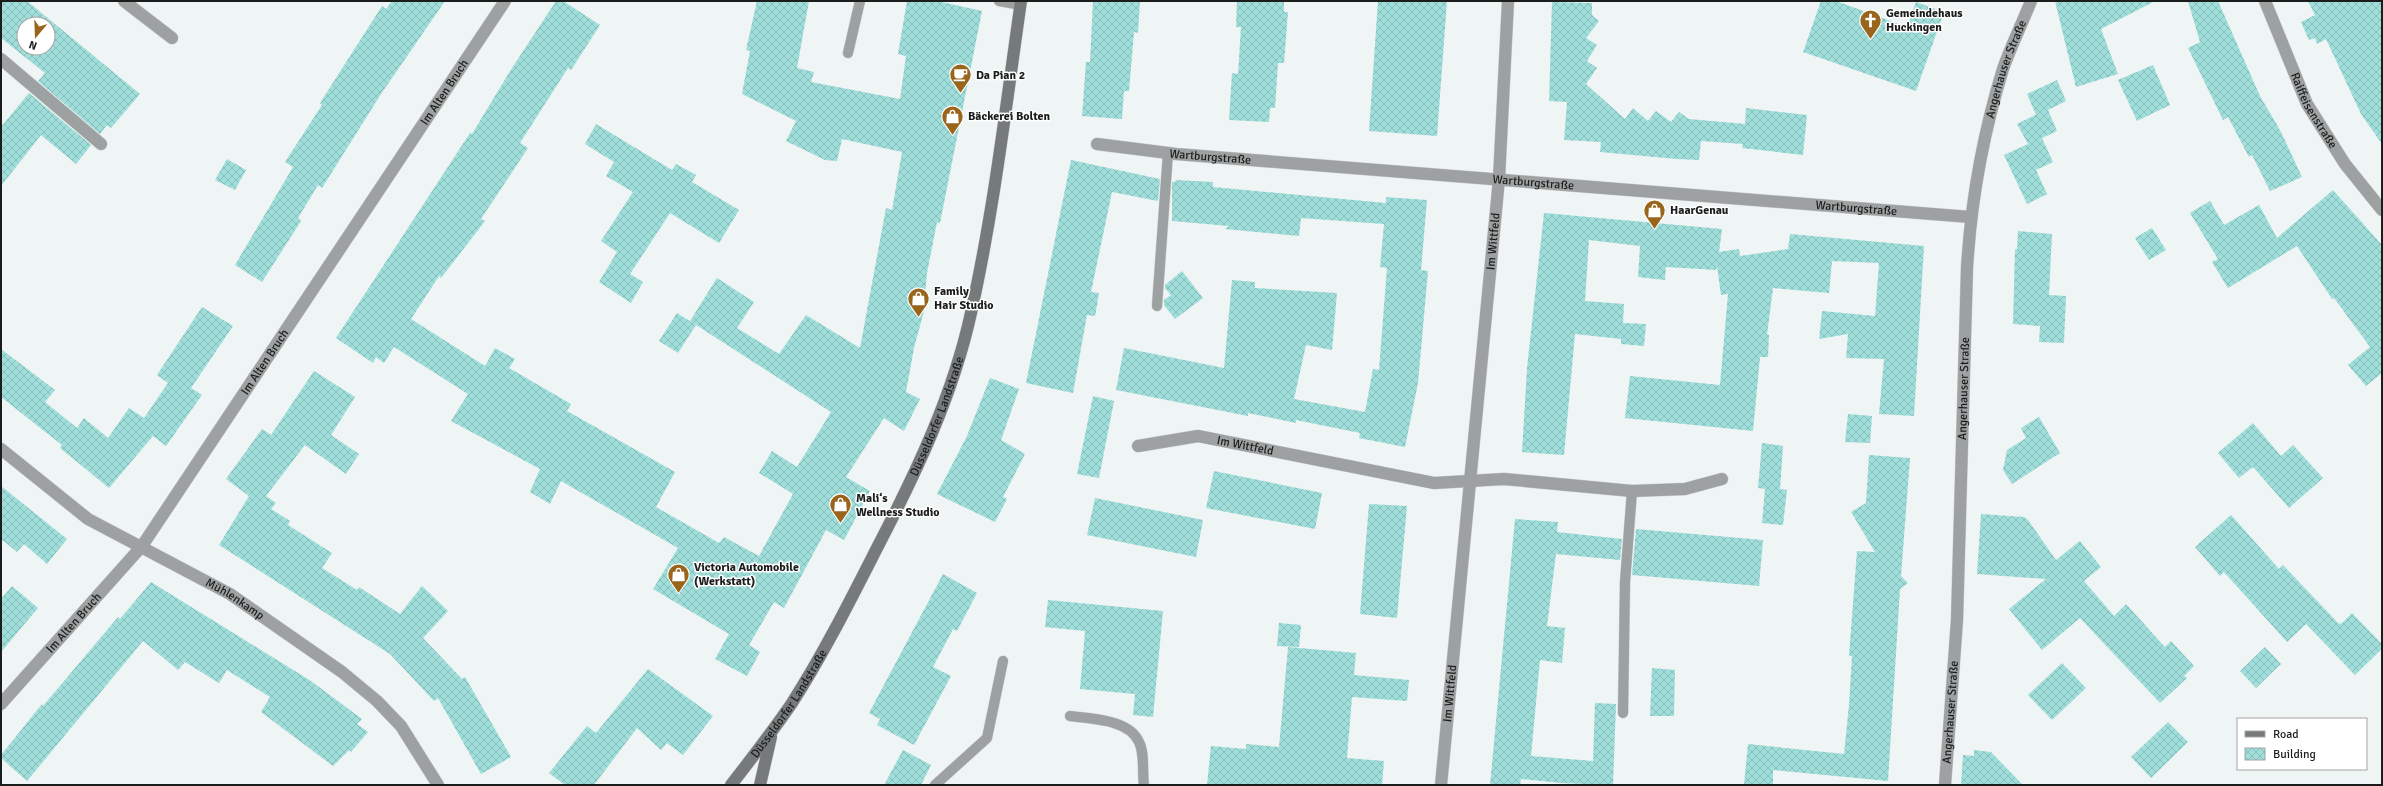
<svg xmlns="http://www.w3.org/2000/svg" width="2383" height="786" font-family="Signika,sans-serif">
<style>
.building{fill:url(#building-cross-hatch);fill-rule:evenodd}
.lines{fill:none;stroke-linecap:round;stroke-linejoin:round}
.lane-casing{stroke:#ccd2d1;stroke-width:11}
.street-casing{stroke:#ccd2d1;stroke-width:13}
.secondary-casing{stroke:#ccd2d1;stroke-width:13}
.lane{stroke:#9ea1a1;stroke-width:10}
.street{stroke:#9ea1a1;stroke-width:12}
.secondary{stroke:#767a7a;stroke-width:12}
.labels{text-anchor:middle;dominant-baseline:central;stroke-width:3;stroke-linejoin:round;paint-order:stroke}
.poi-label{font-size:12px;font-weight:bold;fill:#1a1d1c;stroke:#fff;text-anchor:start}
.street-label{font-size:12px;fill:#1a1d1c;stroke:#fff}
</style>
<defs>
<pattern id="building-cross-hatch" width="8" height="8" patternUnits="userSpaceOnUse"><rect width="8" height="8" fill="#9fdeda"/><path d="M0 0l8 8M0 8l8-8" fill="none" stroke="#88beba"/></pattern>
</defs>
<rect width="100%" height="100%" fill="#eef5f4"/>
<path class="building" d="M 1,1 L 27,1 L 140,94 L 111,128 L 107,125 L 100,134 L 38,81 L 45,73 L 1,38 ZM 24,24 L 48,24 L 48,48 L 24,48 Z
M 392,1 L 445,1 L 381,94 L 322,188 L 318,185 L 298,218 L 301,221 L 262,282 L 235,265 L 293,167 L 285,162 L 322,105 L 320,103 L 382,6 L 386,9 Z
M 556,1 L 563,1 L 600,25 L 571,70 L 568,68 L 520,143 L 528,148 L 481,219 L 485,221 L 441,278 L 439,276 L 411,319 L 485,366 L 495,348 L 515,359 L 509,368 L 571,404 L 567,411 L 675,472 L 656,507 L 719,543 L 724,537 L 759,556 L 793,494 L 759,473 L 772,451 L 797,467 L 831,412 L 690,321 L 717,278 L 754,302 L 737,328 L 779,354 L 806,315 L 860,348 L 886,208 L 892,210 L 902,152 L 842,139 L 837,161 L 825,160 L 786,141 L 796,121 L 742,94 L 750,51 L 746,50 L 757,1 L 809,1 L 797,68 L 814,72 L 811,82 L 900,99 L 906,56 L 898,54 L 907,1 L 937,1 L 982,11 L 940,223 L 937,222 L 927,273 L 925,294 L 928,296 L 914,348 L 906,392 L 920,399 L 904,431 L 884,418 L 846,477 L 870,491 L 844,540 L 826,530 L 784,608 L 774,602 L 749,645 L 760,652 L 747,676 L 715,659 L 729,634 L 653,589 L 678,548 L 561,481 L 550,504 L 530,492 L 540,469 L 451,421 L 468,394 L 394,347 L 384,363 L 376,357 L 373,363 L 336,338 L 470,133 L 472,134 L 512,68 Z
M 1093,1 L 1140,1 L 1138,33 L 1134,32 L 1129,91 L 1124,91 L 1122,119 L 1082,116 L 1086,62 L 1090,62 Z
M 1237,1 L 1284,1 L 1284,12 L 1288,12 L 1284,63 L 1278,63 L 1275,108 L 1270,108 L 1269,122 L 1229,120 L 1232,73 L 1238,74 L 1241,27 L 1236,27 Z
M 1378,1 L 1447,1 L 1437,136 L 1369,131 Z
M 1821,1 L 1836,1 L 1907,27 L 1916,2 L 1944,12 L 1916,91 L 1803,52 Z
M 2055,1 L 2155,1 L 2101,29 L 2118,74 L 2076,87 Z
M 2188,1 L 2218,1 L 2260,96 L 2280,130 L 2302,177 L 2270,191 L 2252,155 L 2249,157 L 2228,117 L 2223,120 L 2188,48 L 2200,42 Z
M 2308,1 L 2382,1 L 2382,144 L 2361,114 L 2326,39 L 2317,44 L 2315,38 L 2309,40 L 2301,22 L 2315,15 Z
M 1552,2 L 1592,3 L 1592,15 L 1599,21 L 1586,38 L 1597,45 L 1587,61 L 1597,68 L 1586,84 L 1625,119 L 1633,108 L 1648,121 L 1656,111 L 1671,122 L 1679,112 L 1689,119 L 1745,124 L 1746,108 L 1807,115 L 1803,155 L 1742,148 L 1743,144 L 1701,141 L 1699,160 L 1677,159 L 1600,152 L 1601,142 L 1564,140 L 1567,102 L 1549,101 Z
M 2153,65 L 2170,105 L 2137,121 L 2118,80 Z
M 2057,80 L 2066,101 L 2048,110 L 2057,131 L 2042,138 L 2053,162 L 2036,170 L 2047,194 L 2027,204 L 2004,155 L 2028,144 L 2017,124 L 2039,113 L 2036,115 L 2027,94 Z
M 29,93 L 91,145 L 76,164 L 41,135 L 1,186 L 1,127 Z
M 596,124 L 672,170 L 676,164 L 696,175 L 692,182 L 739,210 L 719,243 L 670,213 L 630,274 L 643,282 L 631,303 L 599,282 L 617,252 L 601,241 L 633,192 L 606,176 L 614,162 L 585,144 Z
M 227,159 L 246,170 L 235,190 L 215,180 Z
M 1071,160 L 1160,179 L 1158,201 L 1112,192 L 1091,292 L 1099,293 L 1097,305 L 1095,316 L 1087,315 L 1073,393 L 1026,383 Z
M 1176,180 L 1213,182 L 1213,187 L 1386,203 L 1386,197 L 1427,200 L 1421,270 L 1428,271 L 1418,383 L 1405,447 L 1359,438 L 1360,433 L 1296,420 L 1296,423 L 1248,413 L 1248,416 L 1116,390 L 1124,348 L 1224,368 L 1232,280 L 1255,282 L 1255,288 L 1337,293 L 1332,350 L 1306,345 L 1294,399 L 1365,412 L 1373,369 L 1379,370 L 1387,268 L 1380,267 L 1384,224 L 1301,218 L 1299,236 L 1225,229 L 1229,226 L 1172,221 L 1172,182 L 1175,182 Z
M 2333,190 L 2382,245 L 2382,373 L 2366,386 L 2348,365 L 2370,347 L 2334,298 L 2332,299 L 2297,246 L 2228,288 L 2212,262 L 2218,259 L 2190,213 L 2210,201 L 2224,225 L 2259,205 L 2277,238 Z
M 1544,213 L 1722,229 L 1719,252 L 1739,249 L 1740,256 L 1788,249 L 1790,234 L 1924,246 L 1914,416 L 1879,414 L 1884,359 L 1846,358 L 1848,334 L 1819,339 L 1822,311 L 1875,316 L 1879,263 L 1832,261 L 1829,293 L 1773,288 L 1767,335 L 1769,335 L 1768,357 L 1760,357 L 1753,431 L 1625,418 L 1630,376 L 1720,385 L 1728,294 L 1721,295 L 1717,266 L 1716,270 L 1666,267 L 1665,280 L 1638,277 L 1640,246 L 1589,240 L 1585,301 L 1624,304 L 1623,323 L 1646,324 L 1644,346 L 1621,344 L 1621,339 L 1575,334 L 1564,455 L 1522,452 L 1527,368 Z
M 2152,228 L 2166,250 L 2149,260 L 2135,238 Z
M 2018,231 L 2052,234 L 2049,295 L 2066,296 L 2064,343 L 2039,342 L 2040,326 L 2013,324 L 2015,249 L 2017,249 Z
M 1182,271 L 1203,298 L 1175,319 L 1164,305 L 1164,300 L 1171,295 L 1165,288 L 1165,285 Z
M 202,307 L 233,326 L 191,388 L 202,395 L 166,446 L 153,436 L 109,488 L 60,448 L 62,445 L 1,397 L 1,349 L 55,390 L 45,402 L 77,428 L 84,418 L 108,438 L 129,408 L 144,418 L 168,383 L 157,375 Z
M 677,313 L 696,325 L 678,353 L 659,341 Z
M 314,371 L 355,397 L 331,435 L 359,454 L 346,474 L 305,445 L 266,496 L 276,503 L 271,509 L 290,521 L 288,525 L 332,553 L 322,568 L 357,590 L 359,587 L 400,614 L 422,586 L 448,611 L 423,638 L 462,679 L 465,677 L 511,757 L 481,774 L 438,698 L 434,701 L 390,654 L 219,545 L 249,496 L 226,479 L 262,429 L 271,435 Z
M 990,378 L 1019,389 L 1001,440 L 1025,454 L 1003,497 L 1007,499 L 995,522 L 937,494 L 967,436 Z
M 1093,396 L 1114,401 L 1099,478 L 1077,474 Z
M 1848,414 L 1872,416 L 1870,443 L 1845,442 Z
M 2039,417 L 2060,453 L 2012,484 L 2003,470 L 2007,450 L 2026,438 L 2021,428 Z
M 2253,423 L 2281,456 L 2293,445 L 2323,478 L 2289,508 L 2253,467 L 2239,478 L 2218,453 Z
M 1762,443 L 1783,446 L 1780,489 L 1787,490 L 1783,525 L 1762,523 L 1765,489 L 1758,488 Z
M 1869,455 L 1910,458 L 1901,576 L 1908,583 L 1900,589 L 1888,781 L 1773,770 L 1773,785 L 1744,785 L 1748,744 L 1844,754 L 1849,705 L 1852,656 L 1849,656 L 1857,551 L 1875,552 L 1851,512 L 1866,503 Z
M 1214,471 L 1322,493 L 1315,529 L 1206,508 Z
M 1,486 L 67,539 L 47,564 L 24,544 L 17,552 L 1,539 Z
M 1095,498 L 1203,520 L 1196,557 L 1087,535 Z
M 1369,504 L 1407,506 L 1397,618 L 1360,614 Z
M 1981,514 L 2024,517 L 2028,520 L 2056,560 L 2080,541 L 2101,567 L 2084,581 L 2114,616 L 2126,604 L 2165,647 L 2171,641 L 2194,666 L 2184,676 L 2187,678 L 2160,703 L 2080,618 L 2042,650 L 2009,609 L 2046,579 L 1977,574 Z
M 2231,515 L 2279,569 L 2283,565 L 2339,624 L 2342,623 L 2352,613 L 2382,644 L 2382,649 L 2355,675 L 2306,624 L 2287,642 L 2224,572 L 2220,576 L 2195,547 Z
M 1515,519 L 1558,522 L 1557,532 L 1622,539 L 1620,560 L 1556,554 L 1547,626 L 1565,628 L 1562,663 L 1540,660 L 1531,756 L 1593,761 L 1595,703 L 1616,704 L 1613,785 L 1561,783 L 1521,779 L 1520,785 L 1490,785 Z
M 1636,529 L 1763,540 L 1759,586 L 1632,575 Z
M 943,574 L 977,593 L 957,631 L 953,629 L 933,667 L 951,676 L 914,745 L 877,725 L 880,719 L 869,713 Z
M 151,582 L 311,681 L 362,719 L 357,724 L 368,732 L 351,752 L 349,750 L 333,766 L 261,712 L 270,697 L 227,670 L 219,683 L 185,662 L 178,670 L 143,641 L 27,781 L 1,758 L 1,755 L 42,704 L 43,706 L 118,617 L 120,619 Z
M 12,586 L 38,608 L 1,652 L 1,599 Z
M 1048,600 L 1163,611 L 1153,717 L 1133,715 L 1135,694 L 1080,689 L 1085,631 L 1045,627 Z
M 1279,623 L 1301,625 L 1299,647 L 1277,646 Z
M 1288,647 L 1356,653 L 1354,675 L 1409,680 L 1407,701 L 1352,697 L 1347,758 L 1384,761 L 1382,785 L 1207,785 L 1211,746 L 1246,749 L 1246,744 L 1279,747 Z
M 2265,647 L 2281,664 L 2256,688 L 2240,671 Z
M 2062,663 L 2086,688 L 2052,720 L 2028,695 Z
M 1652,668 L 1675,670 L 1674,716 L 1650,716 Z
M 648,669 L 713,716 L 683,755 L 667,743 L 661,750 L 637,728 L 594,785 L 565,785 L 549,773 L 587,726 L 596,733 Z
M 2168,722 L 2188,742 L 2151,778 L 2131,757 Z
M 903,750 L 931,765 L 921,785 L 884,785 Z
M 1974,750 L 1991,752 L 2023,785 L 1961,785 L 1963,755 L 1974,756 Z"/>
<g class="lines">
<defs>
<path id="lane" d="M 999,1 L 1021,5
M 848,53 L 860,1
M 1157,306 L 1168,153
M 1623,713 L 1625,582 L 1632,491
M 1070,716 C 1091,719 1129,719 1139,742 C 1145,754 1142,772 1144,785
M 935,785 L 987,738 L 1003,661"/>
<g id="street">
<path d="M 124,1 L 172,38"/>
<path id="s1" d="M 2265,1 L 2307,104 L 2345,164 L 2382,210"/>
<path d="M 1,59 L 101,144"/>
<path id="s2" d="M 1097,144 L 1176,154 L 1970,217"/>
<path id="s3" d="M 1138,446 L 1198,436 L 1434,483 L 1504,479 L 1632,491 L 1685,489 L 1722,479"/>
<path id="s4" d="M 1,449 L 88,519 L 230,594 L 342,672 L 377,701 L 401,726 L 438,785"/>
<path id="s5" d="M 1,704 L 142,546 L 505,1"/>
<path id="s6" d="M 1441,785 L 1499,179 L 1508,1"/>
<path id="s7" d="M 1945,785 L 1957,620 L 1967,268 C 1971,201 1983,134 2003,69 C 2011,46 2022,24 2031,1"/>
</g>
<g id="secondary">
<path id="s8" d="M 731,785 C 752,758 773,731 792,703 C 824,653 851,599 878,546 C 917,471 953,395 971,313 C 994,210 1006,105 1021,1"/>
<path d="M 760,785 L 771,737"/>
</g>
</defs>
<use href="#lane" class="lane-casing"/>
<use href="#street" class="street-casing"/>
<use href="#secondary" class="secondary-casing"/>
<use href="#lane" class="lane"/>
<use href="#street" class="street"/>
<use href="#secondary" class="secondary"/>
</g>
<defs>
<symbol id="church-pin" viewBox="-11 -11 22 30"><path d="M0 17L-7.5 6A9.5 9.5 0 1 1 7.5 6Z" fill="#99641c" stroke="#fff"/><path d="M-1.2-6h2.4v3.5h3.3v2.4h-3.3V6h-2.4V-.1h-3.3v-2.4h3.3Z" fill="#fff"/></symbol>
<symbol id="cafe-pin" viewBox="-11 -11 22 30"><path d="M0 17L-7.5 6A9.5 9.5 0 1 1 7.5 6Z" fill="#99641c" stroke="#fff"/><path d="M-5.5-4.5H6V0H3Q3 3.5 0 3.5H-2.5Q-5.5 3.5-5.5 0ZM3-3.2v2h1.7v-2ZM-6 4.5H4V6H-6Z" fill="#fff"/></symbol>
<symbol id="shop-pin" viewBox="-11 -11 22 30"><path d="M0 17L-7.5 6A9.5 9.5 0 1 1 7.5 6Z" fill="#99641c" stroke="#fff"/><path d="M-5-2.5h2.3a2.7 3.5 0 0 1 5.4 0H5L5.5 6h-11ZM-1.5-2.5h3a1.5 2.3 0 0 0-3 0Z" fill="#fff"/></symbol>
</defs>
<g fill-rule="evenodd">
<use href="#church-pin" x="1858" y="8" width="25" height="34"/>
<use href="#cafe-pin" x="948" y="62" width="25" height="34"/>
<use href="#shop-pin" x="940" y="104" width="25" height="34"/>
<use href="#shop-pin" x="1642" y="198" width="25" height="34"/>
<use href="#shop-pin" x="906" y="286" width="25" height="34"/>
<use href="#shop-pin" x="828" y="492" width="25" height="34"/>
<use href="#shop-pin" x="666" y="562" width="25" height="34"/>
</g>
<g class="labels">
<g class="poi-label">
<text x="1886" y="13">Gemeindehaus<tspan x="1886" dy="14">Huckingen</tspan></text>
<text x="976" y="75">Da Pian 2</text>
<text x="968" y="116">Bäckerei Bolten</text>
<text x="1670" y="210">HaarGenau</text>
<text x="934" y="291">Family<tspan x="934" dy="14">Hair Studio</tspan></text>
<text x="856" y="498">Mali‘s<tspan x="856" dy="14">Wellness Studio</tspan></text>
<text x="694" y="567">Victoria Automobile<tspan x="694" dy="14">(Werkstatt)</tspan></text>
</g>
<g class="street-label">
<text stroke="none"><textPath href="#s7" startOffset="721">Angerhauser Straße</textPath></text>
<text stroke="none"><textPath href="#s5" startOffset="757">Im Alten Bruch</textPath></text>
<text stroke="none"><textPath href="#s1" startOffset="120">Raiffeisenstraße</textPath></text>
<text stroke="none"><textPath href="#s2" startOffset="114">Wartburgstraße</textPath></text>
<text stroke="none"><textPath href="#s2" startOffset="438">Wartburgstraße</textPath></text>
<text stroke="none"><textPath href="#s2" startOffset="762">Wartburgstraße</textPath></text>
<text stroke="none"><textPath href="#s6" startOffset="546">Im Wittfeld</textPath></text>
<text stroke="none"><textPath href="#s5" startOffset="433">Im Alten Bruch</textPath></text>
<text stroke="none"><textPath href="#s7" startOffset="397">Angerhauser Straße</textPath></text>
<text stroke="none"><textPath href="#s8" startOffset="424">Düsseldorfer Landstraße</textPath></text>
<text stroke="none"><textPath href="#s3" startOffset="109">Im Wittfeld</textPath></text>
<text stroke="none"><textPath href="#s4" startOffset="279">Mühlenkamp</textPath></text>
<text stroke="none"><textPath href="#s5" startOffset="109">Im Alten Bruch</textPath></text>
<text stroke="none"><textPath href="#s6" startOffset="92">Im Wittfeld</textPath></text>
<text stroke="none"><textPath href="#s8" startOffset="100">Düsseldorfer Landstraße</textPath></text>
<text stroke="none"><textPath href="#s7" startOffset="73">Angerhauser Straße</textPath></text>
</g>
</g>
<rect width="2383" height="786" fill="none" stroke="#1a1d1c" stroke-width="4"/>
<rect x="2237" y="718" width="130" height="52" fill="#ffffff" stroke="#a3a5a4"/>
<rect x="2245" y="731" width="20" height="6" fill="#767a7a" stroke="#a3a5a4"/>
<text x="2273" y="738" font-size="12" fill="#1a1d1c">Road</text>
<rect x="2245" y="748" width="20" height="12" fill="url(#building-cross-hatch)" stroke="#a3a5a4"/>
<text x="2273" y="758" font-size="12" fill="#1a1d1c">Building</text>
<g transform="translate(36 36) rotate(199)"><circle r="19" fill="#ffffff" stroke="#a3a5a4"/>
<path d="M0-3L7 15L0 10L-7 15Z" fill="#99641c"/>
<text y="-6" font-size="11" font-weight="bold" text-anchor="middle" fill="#1a1d1c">N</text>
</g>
</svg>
